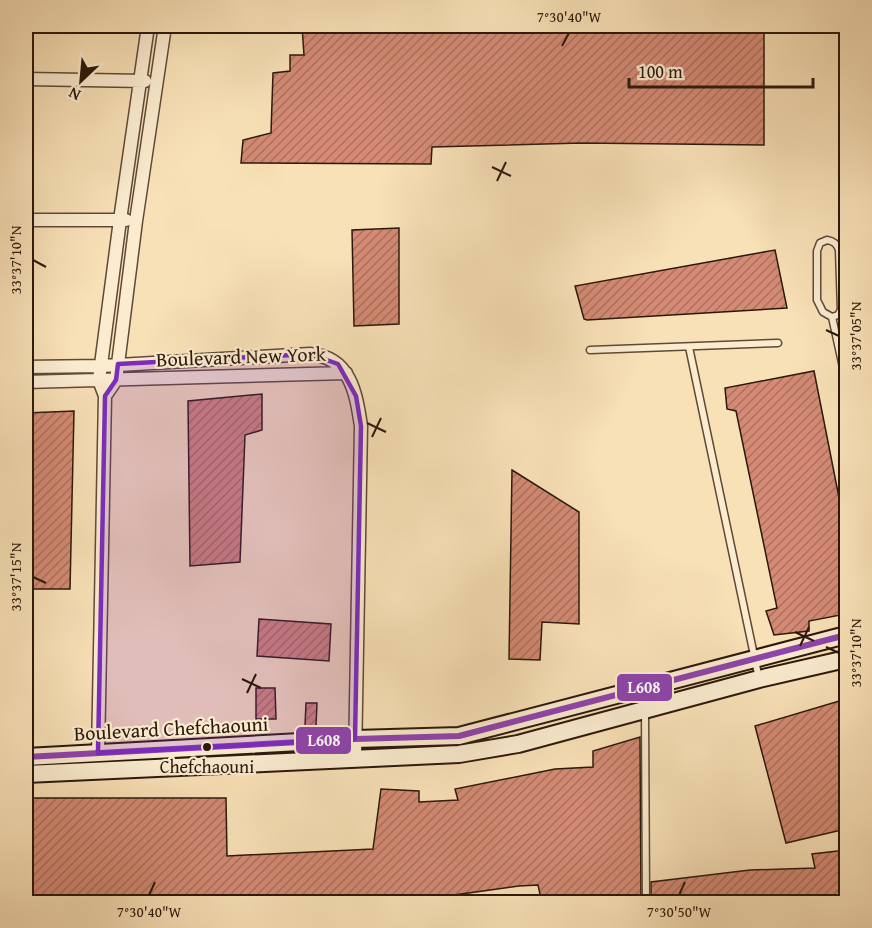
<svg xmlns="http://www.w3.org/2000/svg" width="872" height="928" font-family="'Gentium Book Plus',serif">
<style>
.building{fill:url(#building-hatch);stroke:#2b180c;stroke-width:1.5}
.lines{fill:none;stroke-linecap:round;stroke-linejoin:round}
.lane-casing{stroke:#5e4a37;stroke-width:9}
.street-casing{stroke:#5e4a37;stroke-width:15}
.secondary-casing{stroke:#2b180c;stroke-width:20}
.lane{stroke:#fbecd0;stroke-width:6}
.street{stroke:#fbecd0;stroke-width:12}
.secondary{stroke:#fbecd0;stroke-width:16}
.bus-1-casing{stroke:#fbecd0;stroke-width:10}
.bus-1{stroke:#8e44ad;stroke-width:6}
.marked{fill:#7b2cbf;fill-opacity:0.2;stroke:#7b2cbf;stroke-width:4.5;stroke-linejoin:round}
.ticks{fill:none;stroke:#2b180c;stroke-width:2}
.bus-dot{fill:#2b180c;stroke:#fbecd0;stroke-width:2}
.labels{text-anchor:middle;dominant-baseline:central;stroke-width:4.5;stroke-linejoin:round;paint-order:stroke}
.bus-label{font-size:18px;fill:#2b180c;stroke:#fbecd0}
.street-label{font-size:20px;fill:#2b180c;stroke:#fbecd0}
.line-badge{stroke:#fbecd0;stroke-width:2}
.badge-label{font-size:16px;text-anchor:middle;font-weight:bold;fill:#fff}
.neatline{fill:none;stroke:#2b180c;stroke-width:2}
.ticks-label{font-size:15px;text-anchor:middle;fill:#2b180c}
</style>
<defs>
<pattern id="building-hatch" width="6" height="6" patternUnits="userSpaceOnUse" patternTransform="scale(1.5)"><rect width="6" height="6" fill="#d48a74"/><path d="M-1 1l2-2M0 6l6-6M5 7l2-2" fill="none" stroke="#ac705e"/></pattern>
</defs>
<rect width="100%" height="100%" fill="#f9e1b7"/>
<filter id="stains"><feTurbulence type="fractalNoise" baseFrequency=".00333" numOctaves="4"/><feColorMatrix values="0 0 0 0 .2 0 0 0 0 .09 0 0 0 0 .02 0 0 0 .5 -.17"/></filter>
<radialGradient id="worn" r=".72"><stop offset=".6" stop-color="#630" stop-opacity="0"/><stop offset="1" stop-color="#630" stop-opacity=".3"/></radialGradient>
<path class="building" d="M 302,26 L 764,26 L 764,145 L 581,143 L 432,147 L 431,164 L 241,163 L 243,140 L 271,133 L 273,73 L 290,71 L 290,55 L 304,55 Z
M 399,228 L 399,324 L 354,326 L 352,230 Z
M 775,250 L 787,308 L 587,320 L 584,319 L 575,286 Z
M 814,371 L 846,533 L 846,614 L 809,621 L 809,631 L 774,635 L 766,611 L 777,608 L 736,411 L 727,409 L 725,388 Z
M 262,394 L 262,430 L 245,435 L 240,562 L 190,566 L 188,401 Z
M 74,411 L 70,589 L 26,589 L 26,413 Z
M 512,470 L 579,512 L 579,624 L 542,622 L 540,660 L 509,659 Z
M 259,619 L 331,624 L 329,661 L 257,656 Z
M 256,688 L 275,688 L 276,719 L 256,719 Z
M 846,699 L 846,829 L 786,843 L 755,726 Z
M 306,703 L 317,703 L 316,726 L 305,726 Z
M 640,737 L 641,903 L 542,903 L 538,885 L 519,886 L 447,896 L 447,903 L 26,903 L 26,798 L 226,798 L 227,856 L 373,849 L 381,789 L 419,791 L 419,802 L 458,800 L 455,789 L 555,769 L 593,767 L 593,751 Z
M 846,850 L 846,903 L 651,903 L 651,882 L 750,870 L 815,868 L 812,854 Z"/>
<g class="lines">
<defs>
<path id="lane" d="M 827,240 C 834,241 837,244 839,250 L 841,310 L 838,315 L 832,317 L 823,312 L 817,300 L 817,251 L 820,243 Z
M 832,317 L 846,381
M 689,347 L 759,679
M 590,350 L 778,343
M 645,710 L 646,902"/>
<path id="street" d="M 26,79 L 145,81
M 26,220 L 126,220
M 26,367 L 101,366 L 310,354 C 351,357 356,394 361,426 L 355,759
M 26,382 L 346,373
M 105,396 L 116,380 L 136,221 L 165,26
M 98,753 L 105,396 L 99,380 L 120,220 L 148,26"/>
<path id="secondary" d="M 26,757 L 355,739 L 459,736 L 846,635
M 26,774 L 459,754 L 518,744 L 759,679 L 846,659"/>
</defs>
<use href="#lane" class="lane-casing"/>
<use href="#street" class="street-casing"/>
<use href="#secondary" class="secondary-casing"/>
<use href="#lane" class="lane"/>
<use href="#street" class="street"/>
<use href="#secondary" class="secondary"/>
<defs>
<path id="bus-1" d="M 26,757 L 355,739 L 459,736 L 846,635"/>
</defs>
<use href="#bus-1" class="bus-1-casing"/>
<use href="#bus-1" class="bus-1"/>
</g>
<path class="marked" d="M 310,354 L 338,364 L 356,396 L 361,426 L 355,739 L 98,753 L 105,396 L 116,380 L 118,364 Z"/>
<path class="ticks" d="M 562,46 L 569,33M 492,167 L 511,176M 497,181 L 506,162M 33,260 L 46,267M 826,330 L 839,336M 367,423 L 386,432M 372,437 L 381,418M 33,577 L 46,583M 795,632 L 814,641M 800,646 L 809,627M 826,647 L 839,653M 242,679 L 261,688M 247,693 L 256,674M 149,895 L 155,882M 679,895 L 685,882"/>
<circle class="bus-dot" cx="207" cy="747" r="5"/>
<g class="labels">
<g class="bus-label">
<text x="207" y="766">Chefchaouni</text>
</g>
<g class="street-label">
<text transform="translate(241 356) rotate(-2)">Boulevard New York</text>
<text transform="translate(171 728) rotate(-3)">Boulevard Chefchaouni</text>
</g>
</g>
<g class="line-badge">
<rect x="616" y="673" width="57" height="29" rx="6" fill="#8e44ad"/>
<rect x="295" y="726" width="57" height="29" rx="6" fill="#8e44ad"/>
</g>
<g class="badge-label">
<text x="644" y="693">L608</text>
<text x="324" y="746">L608</text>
</g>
<rect width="872" height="928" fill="none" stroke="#f9e1b7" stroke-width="66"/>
<g transform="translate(81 81) rotate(206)" stroke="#fbecd0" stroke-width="4.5" paint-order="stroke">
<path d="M0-4.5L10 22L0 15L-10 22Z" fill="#2b180c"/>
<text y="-9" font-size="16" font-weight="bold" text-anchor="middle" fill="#2b180c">N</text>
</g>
<path d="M629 78v9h184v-9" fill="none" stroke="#2b180c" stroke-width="3"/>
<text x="638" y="78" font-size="18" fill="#2b180c" stroke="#fbecd0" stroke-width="4.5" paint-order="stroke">100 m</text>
<rect x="33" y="33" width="806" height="862" class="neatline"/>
<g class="ticks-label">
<text x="569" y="22">7°30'40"W</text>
<text transform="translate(16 260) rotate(-90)" y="5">33°37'10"N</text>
<text transform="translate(856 336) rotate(-90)" y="5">33°37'05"N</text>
<text transform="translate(16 577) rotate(-90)" y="5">33°37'15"N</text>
<text transform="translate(856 653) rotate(-90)" y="5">33°37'10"N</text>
<text x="149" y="917">7°30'40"W</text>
<text x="679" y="917">7°30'50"W</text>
</g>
<rect width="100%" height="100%" filter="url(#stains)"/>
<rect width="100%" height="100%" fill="url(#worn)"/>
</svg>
